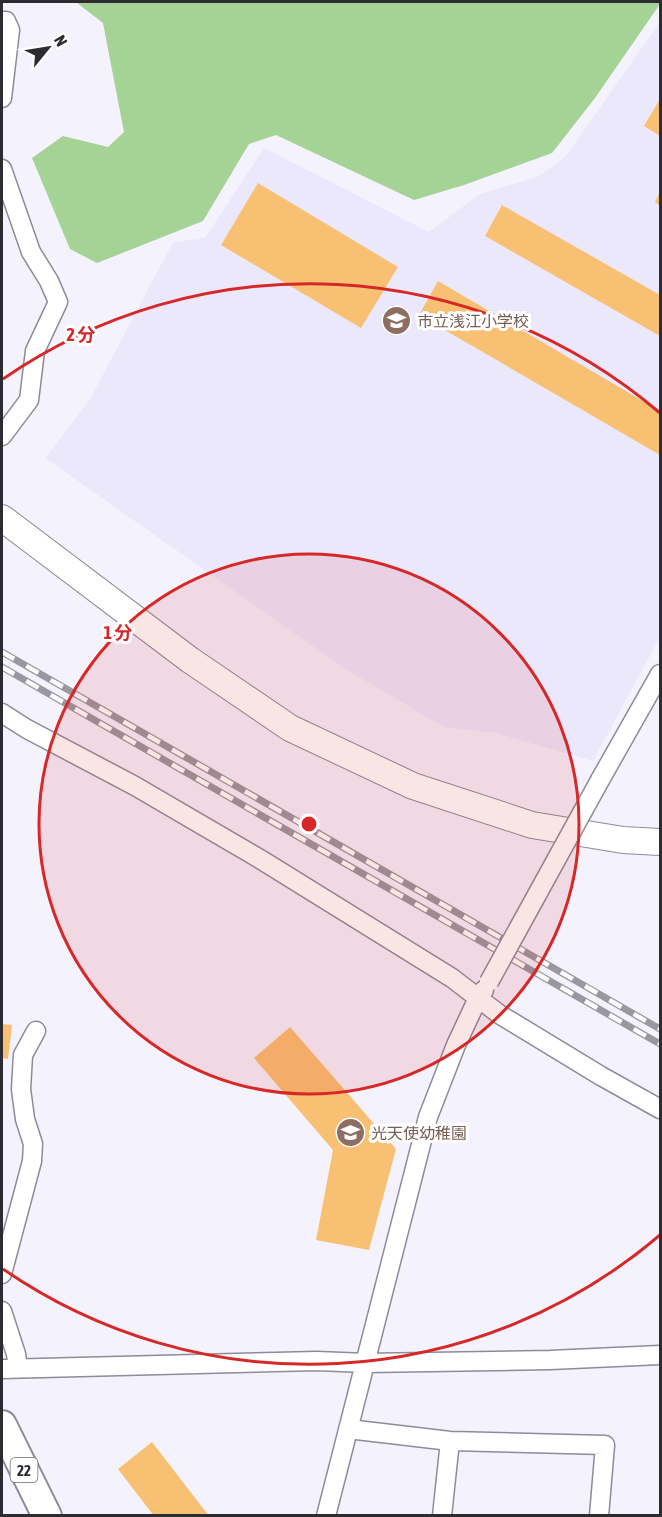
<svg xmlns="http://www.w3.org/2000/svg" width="662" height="1517" font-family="'Asap Condensed','Noto Sans JP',sans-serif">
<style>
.built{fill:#ece8fc}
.green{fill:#a5d295}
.building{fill:#f8c072}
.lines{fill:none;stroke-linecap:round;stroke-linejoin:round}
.street-casing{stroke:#8d8b9a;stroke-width:21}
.secondary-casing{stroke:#8d8b9a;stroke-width:28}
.primary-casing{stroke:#8d8b9a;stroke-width:32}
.street{stroke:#fff;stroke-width:18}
.secondary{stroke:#fff;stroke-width:26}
.primary{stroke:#fff;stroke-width:28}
.rail-casing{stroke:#9997a0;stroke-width:7}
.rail{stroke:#fff;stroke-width:4.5;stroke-dasharray:14;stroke-linecap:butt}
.street-bridge-casing{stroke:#8d8b9a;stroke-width:21;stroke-linecap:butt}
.street-bridge{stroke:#fff;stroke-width:18}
.ring{fill:none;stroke:#d62828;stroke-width:3}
.labels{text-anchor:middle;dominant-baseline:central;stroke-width:6;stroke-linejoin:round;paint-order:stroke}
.shield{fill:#fff;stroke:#6b6b70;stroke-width:1.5}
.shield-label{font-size:15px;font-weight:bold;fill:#2c2b32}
.education-label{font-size:16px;fill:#785e54;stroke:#fff;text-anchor:start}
.centre{fill:#d62828;stroke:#fff;stroke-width:3}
.ring-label{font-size:18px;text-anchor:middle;font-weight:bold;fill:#d62828;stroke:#fff;stroke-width:6;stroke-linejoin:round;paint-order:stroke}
</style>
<rect width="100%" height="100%" fill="#f4f2fd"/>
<path class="built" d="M 660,22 L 660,637 L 593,761 L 496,733 L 444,727 L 344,668 L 45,458 L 89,401 L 173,242 L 205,238 L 264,148 L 429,232 L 480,194 L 539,176 L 566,156 Z"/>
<path class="green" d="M 76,2 L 660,2 L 660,4 L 595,98 L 552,153 L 464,185 L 414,200 L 276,135 L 249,144 L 203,221 L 97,263 L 70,249 L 32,158 L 63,136 L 108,147 L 124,132 L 103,23 Z"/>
<path class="building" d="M 660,99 L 660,136 L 644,126 Z
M 258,183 L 398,267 L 361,328 L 221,245 Z
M 660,192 L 660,206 L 655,202 Z
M 502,205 L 660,295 L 660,336 L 485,236 Z
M 438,281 L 660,411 L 660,455 L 419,315 Z
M 2,1024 L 12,1025 L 8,1059 L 2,1058 Z
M 290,1027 L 396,1149 L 369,1250 L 316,1240 L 333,1150 L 254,1058 Z
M 152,1442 L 209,1516 L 154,1516 L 118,1469 Z"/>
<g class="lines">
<defs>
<path id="street" d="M 2,21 L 6,21 L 10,30 L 2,98
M 2,169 L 31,252 L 49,281 L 58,302 L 35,351 L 29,400 L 2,436
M 2,713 L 27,729 L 135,786 L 260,859 L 452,978 L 499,1014 L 601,1076 L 660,1109
M 600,780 L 660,674
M 2,1274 L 32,1161 L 33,1144 L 25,1119 L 21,1089 L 23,1055 L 36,1031
M 2,1311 L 16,1354 L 18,1368
M 2,1369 L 317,1361 L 366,1363 L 550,1360 L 660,1355
M 348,1429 L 450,1441 L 605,1445 L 599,1516
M 326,1516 L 428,1117 L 456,1045 L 478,998 L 484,990
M 442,1516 L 450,1441"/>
<path id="secondary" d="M 2,518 L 190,660 L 290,728 L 413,786 L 532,825 L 623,840 L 660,842"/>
<path id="primary" d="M 2,1425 L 47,1516"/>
</defs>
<use href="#street" class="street-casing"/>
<use href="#secondary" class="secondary-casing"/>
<use href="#primary" class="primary-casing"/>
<use href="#street" class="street"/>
<use href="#secondary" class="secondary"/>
<use href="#primary" class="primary"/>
<defs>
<path id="rail" d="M 2,652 L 660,1029
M 2,667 L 660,1044"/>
</defs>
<use href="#rail" class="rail-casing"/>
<use href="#rail" class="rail"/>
<defs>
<path id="street-bridge" d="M 489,982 L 600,780"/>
</defs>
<use href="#street-bridge" class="street-bridge-casing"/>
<use href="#street-bridge" class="street-bridge"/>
</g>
<circle cx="309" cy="824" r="270" fill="#d62828" fill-opacity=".12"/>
<g class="ring">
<circle cx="309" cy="824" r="270"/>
<path d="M660 1235A540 540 0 0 1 3 1269M3 379A540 540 0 0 1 660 413"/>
</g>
<defs>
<symbol id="school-disc" viewBox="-11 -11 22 22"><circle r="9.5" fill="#8d6e63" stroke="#fff"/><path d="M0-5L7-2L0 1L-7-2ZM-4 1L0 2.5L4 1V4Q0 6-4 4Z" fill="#fff"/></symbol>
</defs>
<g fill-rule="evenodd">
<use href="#school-disc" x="380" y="304" width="33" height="33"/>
<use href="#school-disc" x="334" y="1116" width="33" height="33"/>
</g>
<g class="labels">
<rect class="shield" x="10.5" y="1458" width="27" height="24" rx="4.5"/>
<g class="shield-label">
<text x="24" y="1470">22</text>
</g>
<g class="education-label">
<text x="417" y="321">市立浅江小学校</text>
<text x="371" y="1133">光天使幼稚園</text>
</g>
</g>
<circle cx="309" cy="824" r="9" class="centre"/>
<g class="ring-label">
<text x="81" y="341">2 分</text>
<text x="118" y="639">1 分</text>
</g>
<rect width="662" height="1517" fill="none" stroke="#2c2b32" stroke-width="6"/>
<g transform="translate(48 48) rotate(60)" stroke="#ffffff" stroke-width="4.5" paint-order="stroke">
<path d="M0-4.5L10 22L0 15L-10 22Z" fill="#2c2b32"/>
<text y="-9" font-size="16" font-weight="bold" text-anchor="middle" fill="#2c2b32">N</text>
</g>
</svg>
